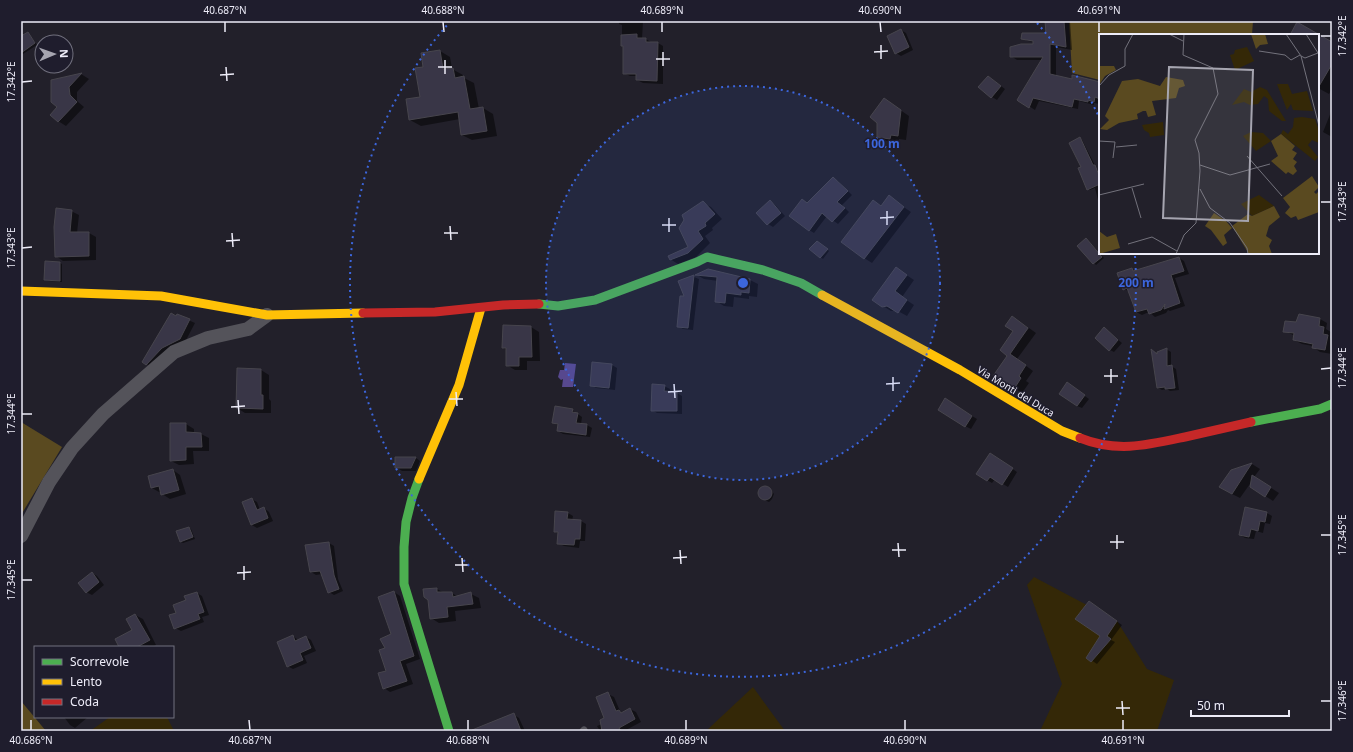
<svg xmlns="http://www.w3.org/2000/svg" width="1353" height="752" font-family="'Noto Sans',sans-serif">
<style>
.green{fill:#342807}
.forest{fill:#5a4a20}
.water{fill:#57488e}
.shadow{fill:#0007}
.building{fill:#393647;stroke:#47454d}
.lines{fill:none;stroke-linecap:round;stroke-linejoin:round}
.lane{stroke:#54535a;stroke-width:7}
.street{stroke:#54535a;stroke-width:14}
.fast{stroke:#4caf50;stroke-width:9}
.slow{stroke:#ffc107;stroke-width:9}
.jam{stroke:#c62828;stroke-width:9}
.ticks{fill:none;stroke:#edecf8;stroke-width:1.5}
.ring{fill:none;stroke:#3c66dd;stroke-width:2;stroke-dasharray:2 4}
.labels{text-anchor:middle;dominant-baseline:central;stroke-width:3;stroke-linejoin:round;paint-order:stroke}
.street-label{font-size:10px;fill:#edecf8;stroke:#1f1d2d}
.inset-road{fill:none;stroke:#73727c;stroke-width:1}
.view{fill:#a6a5b0;fill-opacity:0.15;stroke:#a6a5b0;stroke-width:2}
.inset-edge{fill:none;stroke:#edecf8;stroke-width:2}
.centre{fill:#3c66dd;stroke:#1f1d2d;stroke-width:2}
.ring-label{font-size:12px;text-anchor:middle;font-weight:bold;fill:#3c66dd;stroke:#1f1d2d;stroke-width:3;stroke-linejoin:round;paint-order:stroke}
.neatline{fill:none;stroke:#edecf8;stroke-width:1.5}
.ticks-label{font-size:10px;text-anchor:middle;fill:#edecf8}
</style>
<rect width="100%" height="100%" fill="#22202a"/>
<path class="green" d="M 1034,577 L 1117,621 L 1147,669 L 1174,680 L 1157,731 L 1040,731 L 1062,684 L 1027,585 Z
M 753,687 L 785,731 L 706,731 Z
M 110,717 L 167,717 L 174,731 L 90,731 Z"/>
<path class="forest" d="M 1069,21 L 1253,21 L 1252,35 L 1100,35 L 1100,80 L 1072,73 Z
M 21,422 L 62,447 L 21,515 Z
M 21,701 L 46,731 L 21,731 Z"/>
<path class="water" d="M 565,363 L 576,364 L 573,387 L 562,387 L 563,379 L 561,380 L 558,377 L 560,370 L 564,370 Z"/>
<path class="shadow" d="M 619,21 L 643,21 L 642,39 L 646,39 L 652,43 L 658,43 L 663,46 L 663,84 L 643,83 L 637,80 L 637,76 L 630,76 L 624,73 L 624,47 L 622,46 L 622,25 L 619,24 Z
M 1046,21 L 1070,21 L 1072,50 L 1056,47 L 1056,77 L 1072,80 L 1100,83 L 1100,104 L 1094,103 L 1094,105 L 1079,101 L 1078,109 L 1039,101 L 1035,110 L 1018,99 L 1042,60 L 1017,60 L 1011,56 L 1034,45 L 1034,42 L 1028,41 L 1022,38 L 1047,34 Z
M 1298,23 L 1332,43 L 1332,89 L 1329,94 L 1318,88 L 1318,35 L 1291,35 Z
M 901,30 L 906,33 L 913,50 L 901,56 L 896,53 Z
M 28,33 L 37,45 L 23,54 L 21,52 L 21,38 Z
M 440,51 L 450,57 L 452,69 L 463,75 L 464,78 L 474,83 L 479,109 L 483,108 L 493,114 L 497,136 L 472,140 L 462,135 L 460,119 L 421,126 L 410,120 L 421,98 L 424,68 Z
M 81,74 L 89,79 L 77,92 L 77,101 L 84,107 L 66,126 L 58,121 L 58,107 L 52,81 Z
M 993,80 L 1005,89 L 997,100 L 992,97 Z
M 884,99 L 909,116 L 906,140 L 899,139 L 898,143 L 887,141 L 878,137 Z
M 1331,112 L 1332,112 L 1332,137 L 1323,132 Z
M 1080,138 L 1082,140 L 1100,175 L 1100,208 L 1095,188 L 1090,190 L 1088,189 L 1082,168 Z
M 833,178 L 838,181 L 852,195 L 842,205 L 849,212 L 838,224 L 827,216 L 814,233 L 809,230 L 808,204 Z
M 889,197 L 911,212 L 872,263 L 864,258 L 873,201 L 882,206 Z
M 770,201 L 775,205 L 785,216 L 773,227 L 768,224 Z
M 703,203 L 711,207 L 722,219 L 712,228 L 713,230 L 705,236 L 710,243 L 696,257 L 678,264 L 670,259 L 690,247 Z
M 71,211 L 79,215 L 77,233 L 89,233 L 96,237 L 96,260 L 63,261 L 56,256 Z
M 1086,239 L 1104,258 L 1096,265 L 1079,246 Z
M 819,243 L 829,251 L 823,259 L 811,249 Z
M 1179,258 L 1184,261 L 1189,274 L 1175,278 L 1185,306 L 1170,311 L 1168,310 L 1166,313 L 1155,317 L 1149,312 L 1142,315 L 1136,312 L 1130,292 L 1124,289 L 1132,269 L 1136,271 Z
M 46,262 L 60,263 L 62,264 L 62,282 L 48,281 L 45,280 Z
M 896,268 L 914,280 L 902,297 L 914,305 L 907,316 L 896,310 L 891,311 L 883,306 Z
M 697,275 L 750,280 L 758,284 L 757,297 L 749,296 L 749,299 L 734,297 L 733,307 L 724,306 L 716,301 L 718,281 L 704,279 Z
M 694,277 L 699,279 L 693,330 L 683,329 L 678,326 L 685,297 L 679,282 Z
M 177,315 L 195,323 L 185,342 L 152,367 L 147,364 Z
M 1299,315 L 1320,319 L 1327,323 L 1326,329 L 1331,332 L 1330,338 L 1332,339 L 1332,354 L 1320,352 L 1313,347 L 1313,346 L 1302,344 L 1294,340 L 1295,336 L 1285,331 L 1297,323 Z
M 1012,317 L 1027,327 L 1020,337 L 1022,337 L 1029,328 L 1036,333 L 1017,359 L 1033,371 L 1026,381 L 1029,383 L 1022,393 L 1014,388 L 1009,356 L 1014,331 Z
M 504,326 L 531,327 L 539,332 L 540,361 L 527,361 L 527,370 L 515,370 L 507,365 L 507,350 L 503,348 Z
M 1105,329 L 1122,343 L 1114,352 L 1110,350 Z
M 1166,349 L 1171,352 L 1171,366 L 1176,369 L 1179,390 L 1170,391 L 1167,389 L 1162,390 L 1158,388 Z
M 612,365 L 617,368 L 615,390 L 596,388 L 591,385 Z
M 238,369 L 261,370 L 269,375 L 269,399 L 271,401 L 271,413 L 245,413 L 237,408 Z
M 664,386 L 670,389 L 669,392 L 677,393 L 682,396 L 682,414 L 657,413 L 652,410 Z
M 1072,387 L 1089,399 L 1082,408 L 1077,406 Z
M 951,403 L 977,419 L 971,429 L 965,426 Z
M 572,410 L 582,417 L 581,424 L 587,425 L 592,428 L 590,437 L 563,434 L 558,431 L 558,425 L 553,423 Z
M 171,424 L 186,424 L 194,429 L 194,434 L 201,434 L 209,438 L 209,451 L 193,451 L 194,464 L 179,465 L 171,461 Z
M 995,457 L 1017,472 L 1008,487 L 995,479 L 992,483 L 977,474 Z
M 396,458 L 416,458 L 420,461 L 416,471 L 402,471 L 396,467 Z
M 1252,464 L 1260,469 L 1254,477 L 1279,493 L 1273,501 L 1251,487 L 1252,481 L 1240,498 L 1232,494 L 1231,471 Z
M 173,470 L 180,475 L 186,494 L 170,499 L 162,494 L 162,491 L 159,492 L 152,488 Z
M 764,487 L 771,490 L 774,494 L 772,499 L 769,502 L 760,498 L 758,494 L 759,490 Z
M 252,499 L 257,502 L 260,510 L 264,508 L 269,512 L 273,521 L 257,528 L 252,525 L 243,502 Z
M 568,513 L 573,516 L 572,521 L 581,521 L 586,524 L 585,541 L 580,541 L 579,548 L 564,546 L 558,543 L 559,534 L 555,531 Z
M 1267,513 L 1272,516 L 1270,524 L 1265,523 L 1263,533 L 1256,531 L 1254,539 L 1245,538 L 1240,535 Z
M 189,528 L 191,529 L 195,539 L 183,543 L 181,542 L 178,532 Z
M 329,543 L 334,546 L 338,579 L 343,591 L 334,595 L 329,592 L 322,574 L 316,575 L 311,572 Z
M 92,573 L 97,576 L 104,585 L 92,595 L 86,592 Z
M 437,589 L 444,593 L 452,593 L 458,597 L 471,594 L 479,598 L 481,608 L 455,611 L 456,621 L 439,623 L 431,618 Z
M 394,592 L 400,596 L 420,659 L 406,664 L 413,684 L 390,692 L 384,688 L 387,671 L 386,648 L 392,634 Z
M 197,593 L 202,596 L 209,615 L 202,617 L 204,622 L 181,631 L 175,628 L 177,613 Z
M 1094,605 L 1122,625 L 1111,640 L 1115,642 L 1097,664 L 1088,658 L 1101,636 Z
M 135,615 L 143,619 L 156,645 L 152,647 L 120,647 L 134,631 Z
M 293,636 L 298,640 L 306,637 L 311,640 L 316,651 L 304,656 L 307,663 L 293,669 L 287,666 Z
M 608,694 L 614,697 L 620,711 L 622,713 L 630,709 L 636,712 L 641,722 L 624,731 L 600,731 L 597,726 L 602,724 L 606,718 Z
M 514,715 L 519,718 L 525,731 L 484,731 Z
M 64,717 L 88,717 L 75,728 L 70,725 Z"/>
<path class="building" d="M 1045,21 L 1064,21 L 1066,47 L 1050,44 L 1050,74 L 1072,79 L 1072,75 L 1100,82 L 1100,99 L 1095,97 L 1094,102 L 1088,100 L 1088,102 L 1074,99 L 1072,107 L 1033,98 L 1029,108 L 1018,101 L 1017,100 L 1043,57 L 1010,57 L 1010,47 L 1021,44 L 1033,44 L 1033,41 L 1021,39 L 1022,33 L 1046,33 Z
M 1297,22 L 1332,42 L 1332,64 L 1318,88 L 1318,35 L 1290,35 Z
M 901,29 L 909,47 L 895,54 L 887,36 Z
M 28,32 L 35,43 L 21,53 L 21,36 Z
M 637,34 L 637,38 L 646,38 L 646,42 L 658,42 L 657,81 L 636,80 L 636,74 L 623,74 L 623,46 L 621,46 L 621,35 Z
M 440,50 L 443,69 L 453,68 L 455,78 L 464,76 L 470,109 L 483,107 L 487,131 L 461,135 L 458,112 L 409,120 L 406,99 L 420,97 L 415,68 L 423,67 L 421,53 Z
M 82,73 L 69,87 L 70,95 L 77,102 L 58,122 L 50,115 L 57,107 L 51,102 L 51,80 Z
M 988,76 L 1001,86 L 991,98 L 978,87 Z
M 884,98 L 901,110 L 898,136 L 891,135 L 890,139 L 877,137 L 877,123 L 870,117 Z
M 1080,137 L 1093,165 L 1095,165 L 1100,178 L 1100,184 L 1087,190 L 1078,168 L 1081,167 L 1069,143 Z
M 833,177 L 848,191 L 837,202 L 845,208 L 832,222 L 822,213 L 809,231 L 789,216 L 802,199 L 807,203 Z
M 889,195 L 904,207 L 864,259 L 841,242 L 873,200 L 881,206 Z
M 770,200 L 781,213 L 767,225 L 756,213 Z
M 703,201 L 715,214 L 705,223 L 706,226 L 698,231 L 703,239 L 688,253 L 670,260 L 668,256 L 688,247 L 679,228 L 684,220 L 682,215 Z
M 56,208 L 72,210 L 70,232 L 89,232 L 89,256 L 55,257 L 54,227 Z
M 1086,238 L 1102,257 L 1093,264 L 1077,246 Z
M 817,241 L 828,249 L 820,258 L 809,249 Z
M 1179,257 L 1184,271 L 1171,275 L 1180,303 L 1164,309 L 1165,304 L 1161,310 L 1149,314 L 1147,309 L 1136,312 L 1127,288 L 1123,290 L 1117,273 L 1132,268 L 1133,271 Z
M 45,261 L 60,262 L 60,281 L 44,280 Z
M 896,267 L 907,275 L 895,291 L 907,300 L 898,313 L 887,306 L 882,307 L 872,300 Z
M 708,269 L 750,279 L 749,293 L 741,292 L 741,295 L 726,293 L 725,303 L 715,302 L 717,277 L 695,275 Z
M 694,275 L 688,328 L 677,327 L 680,296 L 684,296 L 678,281 Z
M 171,313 L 176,316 L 177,314 L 190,319 L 180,339 L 162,348 L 146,365 L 142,362 Z
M 1299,314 L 1320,318 L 1319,326 L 1324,327 L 1323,334 L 1328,335 L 1325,350 L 1312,348 L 1313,344 L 1293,340 L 1294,333 L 1283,332 L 1285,321 L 1296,322 Z
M 1012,316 L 1028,328 L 1010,354 L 1026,365 L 1019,376 L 1021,378 L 1014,389 L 993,376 L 1007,356 L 1000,350 L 1013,331 L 1005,326 Z
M 503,325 L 531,326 L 532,357 L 519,357 L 519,366 L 506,366 L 506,348 L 502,348 Z
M 1104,327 L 1118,340 L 1109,351 L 1095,338 Z
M 1167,348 L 1167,366 L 1172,365 L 1175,388 L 1165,389 L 1165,387 L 1157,388 L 1151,349 L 1157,354 L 1157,352 Z
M 592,362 L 612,364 L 609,388 L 590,386 Z
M 237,368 L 261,369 L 261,395 L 263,395 L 263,409 L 236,408 Z
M 1067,382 L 1085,395 L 1077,406 L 1059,394 Z
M 652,384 L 665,385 L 664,391 L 677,392 L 677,411 L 651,411 Z
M 945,398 L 972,416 L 965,427 L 938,410 Z
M 555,406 L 573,409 L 572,412 L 578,413 L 576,423 L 587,424 L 586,435 L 557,431 L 558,424 L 552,423 Z
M 170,423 L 186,423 L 186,432 L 201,433 L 202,447 L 186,447 L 186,460 L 170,461 Z
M 990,453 L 1013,468 L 1002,485 L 990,477 L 987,481 L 976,474 Z
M 395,457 L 416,457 L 411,468 L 395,468 Z
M 1252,463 L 1232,494 L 1219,487 L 1231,470 Z
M 173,469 L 179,490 L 161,495 L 159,486 L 151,488 L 148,476 Z
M 1252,475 L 1271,487 L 1265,497 L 1250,487 Z
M758 493a7 7 0 1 1 14 0a7 7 0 1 1-14 0Z
M 252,498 L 257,510 L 264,507 L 268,518 L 251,525 L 242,502 Z
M 1245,507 L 1267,512 L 1265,522 L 1260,521 L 1258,531 L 1251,529 L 1249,537 L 1239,535 Z
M 555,511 L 568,512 L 567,519 L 581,520 L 580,539 L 575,539 L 574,545 L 557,544 L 558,532 L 554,532 Z
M 189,527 L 193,537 L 180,542 L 176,531 Z
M 329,542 L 334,575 L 339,589 L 328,593 L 320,571 L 310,572 L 305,545 Z
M 92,572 L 99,582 L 86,593 L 78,583 Z
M 437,588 L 437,592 L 452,592 L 453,597 L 471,592 L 473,604 L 447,607 L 448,617 L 430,619 L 428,600 L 424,597 L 423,589 Z
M 394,591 L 414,656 L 400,661 L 407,681 L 383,689 L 378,673 L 386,671 L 379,650 L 385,648 L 380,639 L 391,634 L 378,597 Z
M 197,592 L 204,612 L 198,614 L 200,619 L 174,629 L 169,615 L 176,613 L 173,605 L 186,600 L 184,596 Z
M 1089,601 L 1117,621 L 1107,636 L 1111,639 L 1091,662 L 1086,658 L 1100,636 L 1075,619 Z
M 135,614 L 150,640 L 137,647 L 119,647 L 115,639 L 132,630 L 126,619 Z
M 293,635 L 295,641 L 306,636 L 311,648 L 300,653 L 303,660 L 287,667 L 277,642 Z
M 608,692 L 616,711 L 619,710 L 621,713 L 630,708 L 635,719 L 619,728 L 621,731 L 602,731 L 600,720 L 604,718 L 596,697 Z
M 514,713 L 521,731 L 472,731 L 472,730 Z"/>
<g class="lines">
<path class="lane" d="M 583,731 L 584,730"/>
<path class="street" d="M 21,536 L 49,482 L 72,448 L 103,414 L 174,352 L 208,338 L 248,329 L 267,315"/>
<path class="fast" d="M 539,304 L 558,306 L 595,300 L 697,262 L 707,257 L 763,270 L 801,283 L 822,295
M 1251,422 L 1320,409 L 1332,404
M 419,479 L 412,498 L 406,522 L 404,547 L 404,584 L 449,731"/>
<path class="slow" d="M 21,291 L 161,296 L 267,315 L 363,313
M 822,295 L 960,370 L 1062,431 L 1080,438
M 419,479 L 459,385 L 481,308"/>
<path class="jam" d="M 363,313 L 435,312 L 503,305 L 539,304
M 1080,438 C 1117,453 1148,445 1185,437 C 1207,432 1229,427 1251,422"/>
</g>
<path class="ticks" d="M 225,22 L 225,32M 443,22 L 444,32M 662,22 L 662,32M 880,22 L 881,32M 1099,22 L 1099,32M 1321,36 L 1331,36M 881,45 L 881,59M 663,52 L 663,66M 874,52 L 888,51M 656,59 L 670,59M 445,60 L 445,74M 226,67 L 227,81M 438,67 L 452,67M 220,75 L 234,74M 22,82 L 32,81M 1321,202 L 1331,202M 887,211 L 887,225M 669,218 L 669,232M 880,218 L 894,217M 662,225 L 676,225M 450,226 L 451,240M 232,233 L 233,247M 444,233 L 458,233M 226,241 L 240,240M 22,248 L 32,247M 1111,369 L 1111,383M 1321,369 L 1331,368M 1104,376 L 1118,376M 893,377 L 893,391M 674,384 L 675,398M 886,384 L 900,383M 456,392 L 457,406M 668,392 L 682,391M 449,399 L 463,399M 238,400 L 239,414M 231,407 L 245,406M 22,414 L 32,414M 1117,535 L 1117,549M 1321,535 L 1331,535M 1110,542 L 1124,542M 898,543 L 899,557M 680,550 L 681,564M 892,550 L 906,550M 462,558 L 463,572M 673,558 L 687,557M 455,565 L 469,565M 244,566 L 244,580M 237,573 L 251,572M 22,580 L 32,580M 1122,701 L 1123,715M 1321,701 L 1331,701M 1116,708 L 1130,708M 31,720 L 31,730M 249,720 L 250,730M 468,720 L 468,730M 686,720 L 686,730M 905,720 L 905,730M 1123,720 L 1123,730"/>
<circle cx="743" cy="283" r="197" fill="#3c66dd" fill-opacity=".12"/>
<g class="ring">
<circle cx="743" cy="283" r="197"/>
<path d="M1037 23A393 393 0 0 1 1099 117M1135 256A393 393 0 1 1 449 23"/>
</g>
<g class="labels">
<g class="street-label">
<text transform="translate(1016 391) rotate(31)">Via Monti del Duca</text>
</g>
</g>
<g transform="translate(1099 34)">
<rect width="220" height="220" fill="#22202a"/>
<path d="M 148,13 L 155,27 L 136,36 L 131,21 L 135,20 L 136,16 ZM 178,50 L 189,50 L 193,60 L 208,57 L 214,77 L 194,76 L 192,70 L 188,76 ZM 161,53 L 168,56 L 187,87 L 183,87 L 170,77 L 169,65 L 165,62 L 159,70 L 151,71 L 145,68 L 133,71 L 145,55 L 152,58 ZM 203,83 L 216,85 L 220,97 L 220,109 L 213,106 L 209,111 L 219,123 L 216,127 L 182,100 L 184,96 L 189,100 L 194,93 L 195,84 ZM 64,88 L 65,101 L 51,103 L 50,99 L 45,96 L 43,91 ZM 152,98 L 164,99 L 172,107 L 157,117 L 144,102 ZM 160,161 L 175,172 L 153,182 L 142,170 Z" fill="#342807"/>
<path d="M 152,0 L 166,0 L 169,10 L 161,11 L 157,15 ZM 0,32 L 15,32 L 17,36 L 6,42 L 0,51 ZM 67,43 L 84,46 L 86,52 L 80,54 L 77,64 L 53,67 L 57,81 L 49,83 L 47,77 L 44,77 L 38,80 L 39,85 L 20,89 L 8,96 L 1,95 L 10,86 L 6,82 L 23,47 L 39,45 L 61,52 ZM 182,100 L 196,112 L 193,116 L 198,119 L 194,125 L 198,128 L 195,132 L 198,137 L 194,141 L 189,138 L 187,140 L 172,127 L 179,122 L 172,107 ZM 213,142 L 220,153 L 215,158 L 217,160 L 220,157 L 220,178 L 199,186 L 197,182 L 192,184 L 186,179 L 191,173 L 184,164 ZM 175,172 L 181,183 L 170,192 L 167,202 L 173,206 L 170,212 L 173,220 L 150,220 L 133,192 L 149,180 L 153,182 ZM 115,179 L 127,187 L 133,194 L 125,201 L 128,209 L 124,212 L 112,196 L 106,192 ZM 0,197 L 8,203 L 17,200 L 21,214 L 0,220 Z" fill="#5a4a20"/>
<path class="inset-road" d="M 70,0 L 84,7M 187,0 L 202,22 L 220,92M 160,17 L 186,21 L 192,26 L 201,21M 202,22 L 206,24 L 219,19 L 207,0M 0,52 L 10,41 L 26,32 L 26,15 L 34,0M 0,107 L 16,108 L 14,124M 17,113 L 38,111M 148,122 L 183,162M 101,131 L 131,141 L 171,130M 33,154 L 42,184M 101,155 L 111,174 L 131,189 L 148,214 L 149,220M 0,161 L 45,150M 29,210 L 53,203 L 78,217M 77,220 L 85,201 L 97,189 L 101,137 L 100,119 L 96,106 L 119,60 L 114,34 L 84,21 L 85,0"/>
<path class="view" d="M 70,33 L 154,36 L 149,187 L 64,184 Z"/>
<rect width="220" height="220" class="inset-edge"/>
</g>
<circle cx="743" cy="283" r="6" class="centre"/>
<g class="ring-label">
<text x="882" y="148">100 m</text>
<text x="1136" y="287">200 m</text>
</g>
<rect width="1353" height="752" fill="none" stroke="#1f1d2d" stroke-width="44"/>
<rect x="34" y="646" width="140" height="72" fill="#1f1d2d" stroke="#71707e"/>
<rect x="42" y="659" width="20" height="6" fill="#4caf50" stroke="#71707e"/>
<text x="70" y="666" font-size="12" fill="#edecf8">Scorrevole</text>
<rect x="42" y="679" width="20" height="6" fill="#ffc107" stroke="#71707e"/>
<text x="70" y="686" font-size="12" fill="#edecf8">Lento</text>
<rect x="42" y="699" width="20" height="6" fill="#c62828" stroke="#71707e"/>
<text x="70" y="706" font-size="12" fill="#edecf8">Coda</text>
<g transform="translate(54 54) rotate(88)"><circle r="19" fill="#1f1d2d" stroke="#71707e"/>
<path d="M0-3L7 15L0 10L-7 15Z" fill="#a6a5b0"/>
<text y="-6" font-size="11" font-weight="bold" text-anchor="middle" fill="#edecf8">N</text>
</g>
<path d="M1191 710v6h98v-6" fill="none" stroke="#edecf8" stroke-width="2"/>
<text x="1197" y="710" font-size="12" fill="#edecf8" stroke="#1f1d2d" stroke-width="3" paint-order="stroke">50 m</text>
<rect x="22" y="22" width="1309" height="708" class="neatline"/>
<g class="ticks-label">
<text x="225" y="14">40.687°N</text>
<text x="443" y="14">40.688°N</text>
<text x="662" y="14">40.689°N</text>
<text x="880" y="14">40.690°N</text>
<text x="1099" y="14">40.691°N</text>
<text transform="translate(1342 36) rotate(-90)" y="4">17.342°E</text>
<text transform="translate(11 82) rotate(-90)" y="4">17.342°E</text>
<text transform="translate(1342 202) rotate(-90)" y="4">17.343°E</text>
<text transform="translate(11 248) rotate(-90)" y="4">17.343°E</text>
<text transform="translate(1342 368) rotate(-90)" y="4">17.344°E</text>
<text transform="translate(11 414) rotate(-90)" y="4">17.344°E</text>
<text transform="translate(1342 535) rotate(-90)" y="4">17.345°E</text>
<text transform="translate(11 580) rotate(-90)" y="4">17.345°E</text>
<text transform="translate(1342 701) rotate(-90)" y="4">17.346°E</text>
<text x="31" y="744">40.686°N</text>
<text x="250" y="744">40.687°N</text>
<text x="468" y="744">40.688°N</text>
<text x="686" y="744">40.689°N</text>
<text x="905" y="744">40.690°N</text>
<text x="1123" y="744">40.691°N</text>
</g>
</svg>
